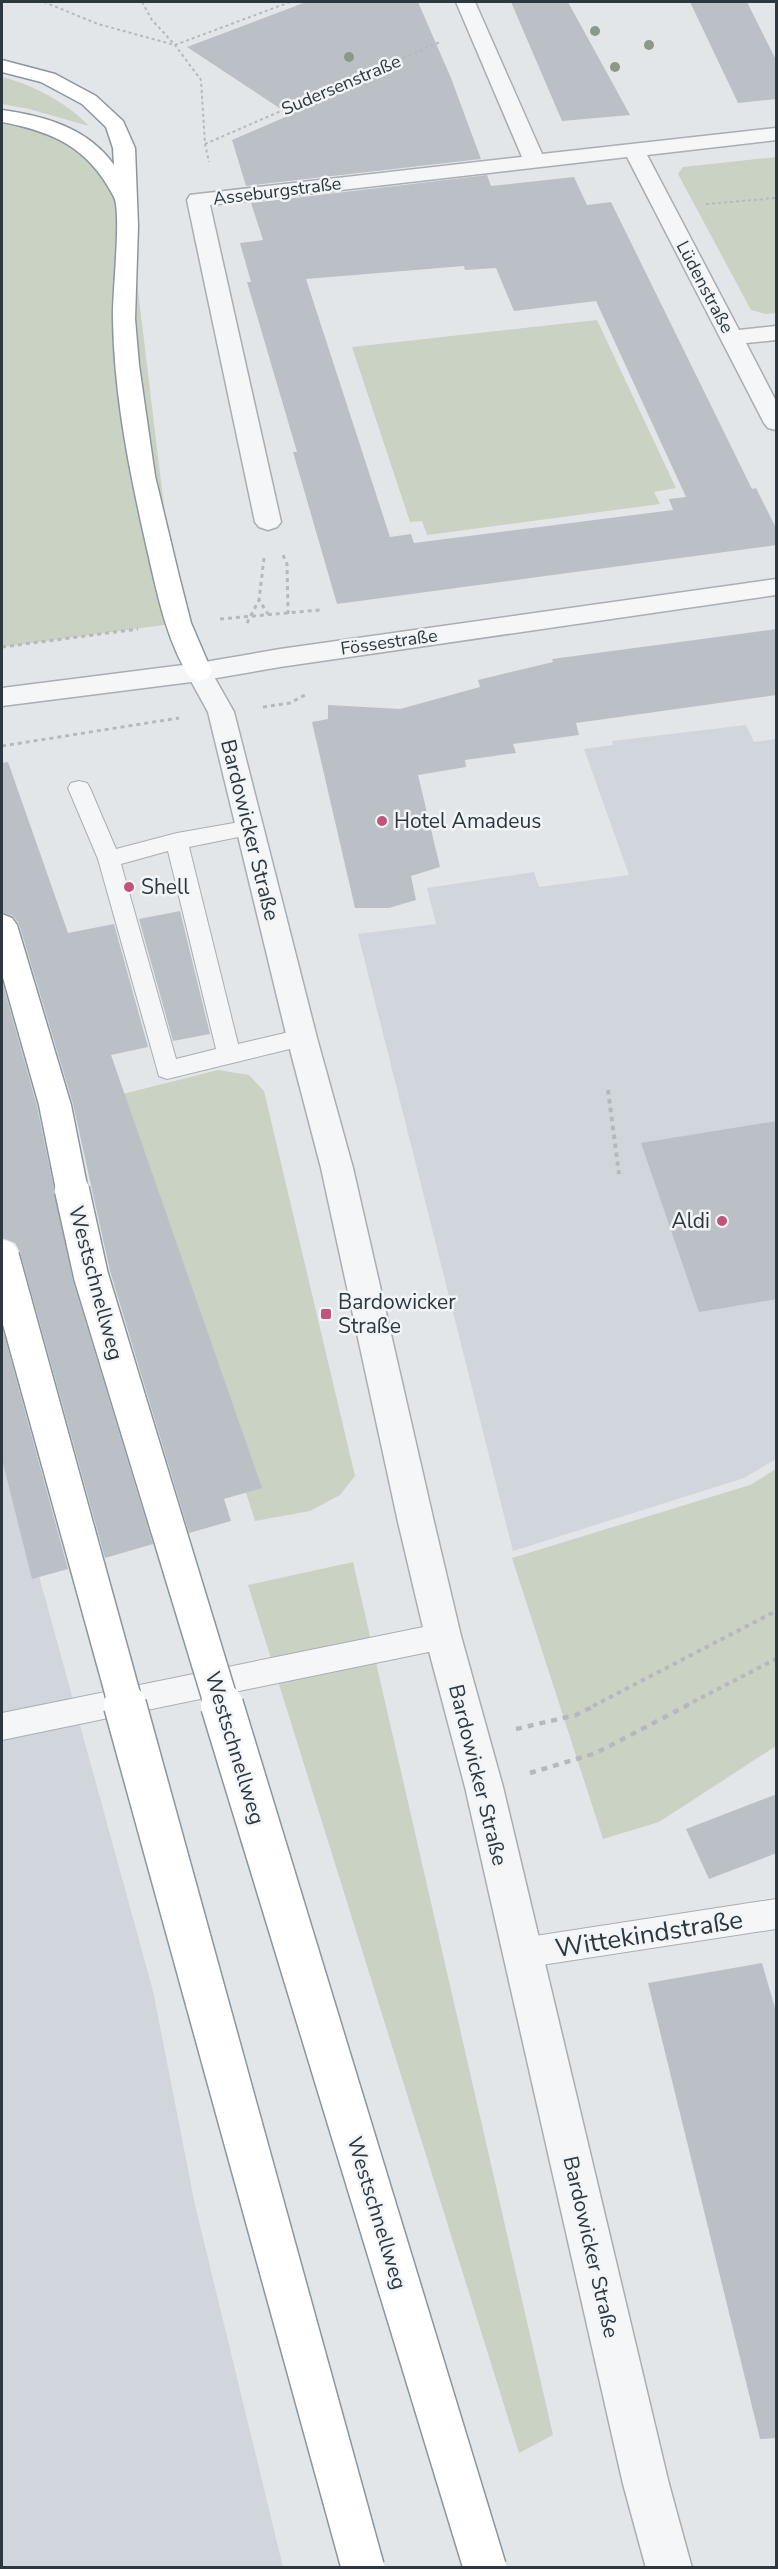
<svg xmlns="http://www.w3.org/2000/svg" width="778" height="2569" font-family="'Nunito Sans',sans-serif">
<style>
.built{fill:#d0d6db}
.green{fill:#cad2c4}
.building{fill:#bac0c5;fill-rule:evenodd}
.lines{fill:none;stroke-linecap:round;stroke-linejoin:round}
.service-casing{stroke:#a8aeb3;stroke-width:2}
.minor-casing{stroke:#a8aeb3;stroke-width:3}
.tertiary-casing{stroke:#a8aeb3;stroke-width:3}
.trunk-casing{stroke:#8b969e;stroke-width:3}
.path-far3{stroke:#b5b9bd;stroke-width:2;stroke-dasharray:3 3;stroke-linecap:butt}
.path-far2{stroke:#b5b9bd;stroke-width:3;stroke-dasharray:4 4;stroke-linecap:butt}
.path-far1{stroke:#b5b9bd;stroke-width:4;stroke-dasharray:4.5 4.5;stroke-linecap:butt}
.path{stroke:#b5b9bd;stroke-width:4.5;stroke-dasharray:6 6;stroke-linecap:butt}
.service{fill:#f5f6f8;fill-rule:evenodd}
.minor{fill:#f5f6f8;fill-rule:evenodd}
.tertiary{fill:#f5f6f8;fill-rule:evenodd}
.trunk{fill:#fff;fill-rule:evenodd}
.trunk-bridge-far1-casing{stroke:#8b969e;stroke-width:37;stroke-linecap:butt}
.trunk-bridge-casing{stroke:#8b969e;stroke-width:45;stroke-linecap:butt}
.trunk-bridge-far1{stroke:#fff;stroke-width:34}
.trunk-bridge{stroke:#fff;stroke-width:42}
.tree{fill:#8c9989}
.poi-dot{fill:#c15479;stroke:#f2f5f7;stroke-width:2}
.labels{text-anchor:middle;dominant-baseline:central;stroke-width:5;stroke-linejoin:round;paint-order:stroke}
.far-street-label{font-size:18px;fill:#2c373f;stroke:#f2f5f7}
.poi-label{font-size:21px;fill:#2c373f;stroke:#f2f5f7;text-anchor:start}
.street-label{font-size:21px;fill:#2c373f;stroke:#f2f5f7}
.near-street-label{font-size:26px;fill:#2c373f;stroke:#f2f5f7}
</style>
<rect width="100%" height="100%" fill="#e2e6e9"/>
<path class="built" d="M 746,725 L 754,742 L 776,739 L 776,1459 L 744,1478 L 513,1551 L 358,934 L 436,924 L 427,888 L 534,872 L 539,887 L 629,875 L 584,749 L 613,745 L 612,741 Z
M 2,1441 L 153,1991 L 195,2205 L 283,2567 L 2,2567 Z"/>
<path class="green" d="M 2,77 C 34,85 67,103 89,126 L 29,109 L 2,104 Z
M 2,124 L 78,140 L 127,199 L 178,623 L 2,647 Z
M 776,157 L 776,313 L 766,314 L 751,310 L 678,174 L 683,167 Z
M 597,320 L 676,488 L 654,492 L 660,504 L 427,535 L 422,521 L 410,522 L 352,347 Z
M 218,1070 L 249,1075 L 264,1091 L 355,1476 L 340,1495 L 310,1511 L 255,1521 L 119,1095 Z
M 776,1469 L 776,1746 L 659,1822 L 603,1839 L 512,1558 L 750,1485 Z
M 353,1562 L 553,2435 L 519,2453 L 248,1585 Z"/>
<path class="building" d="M 306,2 L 418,2 L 451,78 L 481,159 L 246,186 L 232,140 L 290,115 L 187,47 Z
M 511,2 L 568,2 L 630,115 L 562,121 Z
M 690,2 L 747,2 L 777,62 L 777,99 L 738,103 Z
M 487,175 L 491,186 L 574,177 L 587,205 L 611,202 L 752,489 L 756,488 L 777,530 L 777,545 L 337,604 L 293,452 L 297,452 L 247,282 L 251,282 L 240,243 L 263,240 L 251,203 ZM 464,266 L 465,270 L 496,268 L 514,311 L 596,301 L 686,497 L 669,499 L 673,510 L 414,543 L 411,534 L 390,537 L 306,279 Z
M 777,629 L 777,695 L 576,723 L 579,735 L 513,744 L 516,753 L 465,760 L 466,767 L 418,775 L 440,867 L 411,876 L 416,900 L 389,908 L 355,908 L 312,722 L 328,719 L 328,705 L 400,709 L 480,687 L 478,680 L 553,662 L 552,659 Z
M 8,762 L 68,933 L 114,924 L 148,1047 L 111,1055 L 262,1488 L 224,1499 L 231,1521 L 189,1533 L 110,1271 L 73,1104 L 19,924 L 13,916 L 2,912 L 2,763 Z
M 180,911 L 210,1034 L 173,1041 L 139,919 Z
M 2,981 L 37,1106 L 73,1281 L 153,1544 L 105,1558 L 20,1252 L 15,1243 L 2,1238 Z
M 777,1121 L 777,1299 L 699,1312 L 641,1143 Z
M 2,1327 L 68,1569 L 32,1579 L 2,1459 Z
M 777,1794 L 777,1853 L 709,1879 L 686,1829 Z
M 762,1963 L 777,2015 L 777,2438 L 760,2439 L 648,1983 Z"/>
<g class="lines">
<defs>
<path id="service" d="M 79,781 L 87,783 L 90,788 L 116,849 L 177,833 L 251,820 L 259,823 L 262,828 L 259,833 L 189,847 L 238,1044 L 302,1029 L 310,1032 L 314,1038 L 310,1044 L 167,1079 L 159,1076 L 98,859 L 68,788 L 71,783 ZM 168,851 L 216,1049 L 176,1059 L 121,864 Z
M 443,1623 L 453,1627 L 457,1636 L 453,1645 L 443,1649 L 2,1740 L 2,1713 Z
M 776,1899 L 776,1929 L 522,1968 L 511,1964 L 507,1953 L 511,1942 L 522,1938 Z"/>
<path id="minor" d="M 456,2 L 475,2 L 542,154 L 776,128 L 776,140 L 647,155 L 739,330 L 776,326 L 776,340 L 746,343 L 776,401 L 776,430 L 768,428 L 764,423 L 627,157 L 210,205 L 281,522 L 277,527 L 268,530 L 259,527 L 255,522 L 187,200 L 190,195 L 198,194 L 522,157 Z
M 199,663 L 208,666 L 234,712 L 317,1038 L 353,1168 L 434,1522 L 461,1636 L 503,1787 L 669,2484 L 692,2568 L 646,2568 L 623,2484 L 465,1787 L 425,1636 L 398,1522 L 321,1168 L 287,1038 L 208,712 L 186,672 L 190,666 Z"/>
<path id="tertiary" d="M 776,579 L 776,595 L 280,667 L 199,681 L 2,706 L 2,688 L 199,663 L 280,649 Z"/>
<path id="trunk" d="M 2,60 L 55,74 L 96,96 L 123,121 L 135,148 L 138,226 L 135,319 L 139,365 L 155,476 L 179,576 L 191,623 L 212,672 L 208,678 L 199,681 L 190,678 C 166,640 157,592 147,549 C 130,474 114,396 113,319 C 112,296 122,212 114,197 C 88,147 54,132 2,122 L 2,110 C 45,116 88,128 114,165 L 113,148 L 106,127 L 82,104 L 41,82 L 2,72 Z
M 2,914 L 12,918 L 17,925 L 71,1105 L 88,1190 L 83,1199 L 72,1203 L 61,1199 L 56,1190 L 39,1105 L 2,974 Z"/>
</defs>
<use href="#service" class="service-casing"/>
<use href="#minor" class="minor-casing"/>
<use href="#tertiary" class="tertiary-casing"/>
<use href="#trunk" class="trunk-casing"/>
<path class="path-far3" d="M 44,2 L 98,24 L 175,45 L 290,2
M 142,2 L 152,20 L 175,45 L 201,80 L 205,144 L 209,162
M 205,144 L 440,42
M 706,204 L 776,198"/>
<path class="path-far2" d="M 283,555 L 287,564 L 288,614
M 264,558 L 259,600 L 268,614
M 220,619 L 320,610
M 247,623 L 259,600
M 2,647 L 138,629
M 263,707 L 290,703 L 305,695
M 2,746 L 179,718"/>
<path class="path-far1" d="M 608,1090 L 619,1174
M 593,1706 L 776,1611
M 685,1706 L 776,1659"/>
<path class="path" d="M 516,1729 L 576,1715 L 596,1705
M 530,1773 L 596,1753 L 688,1705"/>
<use href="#service" class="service"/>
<use href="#minor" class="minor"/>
<use href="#tertiary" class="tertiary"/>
<use href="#trunk" class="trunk"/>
<defs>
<path id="trunk-bridge-far1" d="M 72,1190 L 91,1276 L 222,1706
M 2,1257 L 126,1706"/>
<path id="trunk-bridge" d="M 125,1705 L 363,2568
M 222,1705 L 485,2568"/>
</defs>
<use href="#trunk-bridge-far1" class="trunk-bridge-far1-casing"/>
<use href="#trunk-bridge" class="trunk-bridge-casing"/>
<use href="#trunk-bridge-far1" class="trunk-bridge-far1"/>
<use href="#trunk-bridge" class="trunk-bridge"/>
</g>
<g class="tree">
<circle cx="595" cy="31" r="5"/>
<circle cx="649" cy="45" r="5"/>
<circle cx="349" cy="57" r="5"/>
<circle cx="615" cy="67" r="5"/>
</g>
<g class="poi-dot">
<circle cx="382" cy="821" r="6"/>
<circle cx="129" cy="887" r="6"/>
<circle cx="722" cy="1221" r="6"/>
<rect x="320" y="1308" width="12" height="12" rx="3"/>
</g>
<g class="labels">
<g class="far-street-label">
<text transform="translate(341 85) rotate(-23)">Sudersenstraße</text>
<text transform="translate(277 191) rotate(-7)">Asseburgstraße</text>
<text transform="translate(705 287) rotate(62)">Lüdenstraße</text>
<text transform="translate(389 642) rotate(-8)">Fössestraße</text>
</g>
<g class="poi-label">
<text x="394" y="821">Hotel Amadeus</text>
<text x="141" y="887">Shell</text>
<text x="710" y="1221" text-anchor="end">Aldi</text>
<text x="338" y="1302">Bardowicker<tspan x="338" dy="24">Straße</tspan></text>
</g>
<g class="street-label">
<text transform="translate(250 830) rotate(76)">Bardowicker Straße</text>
<text transform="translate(96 1283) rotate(75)">Westschnellweg</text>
<text transform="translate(235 1748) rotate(73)">Westschnellweg</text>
<text transform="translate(478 1775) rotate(76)">Bardowicker Straße</text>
<text transform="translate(377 2213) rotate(73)">Westschnellweg</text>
<text transform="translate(591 2247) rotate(77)">Bardowicker Straße</text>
</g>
<g class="near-street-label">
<text transform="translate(649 1934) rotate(-9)">Wittekindstraße</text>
</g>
</g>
<rect width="778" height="2569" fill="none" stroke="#2c373f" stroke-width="6"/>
</svg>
